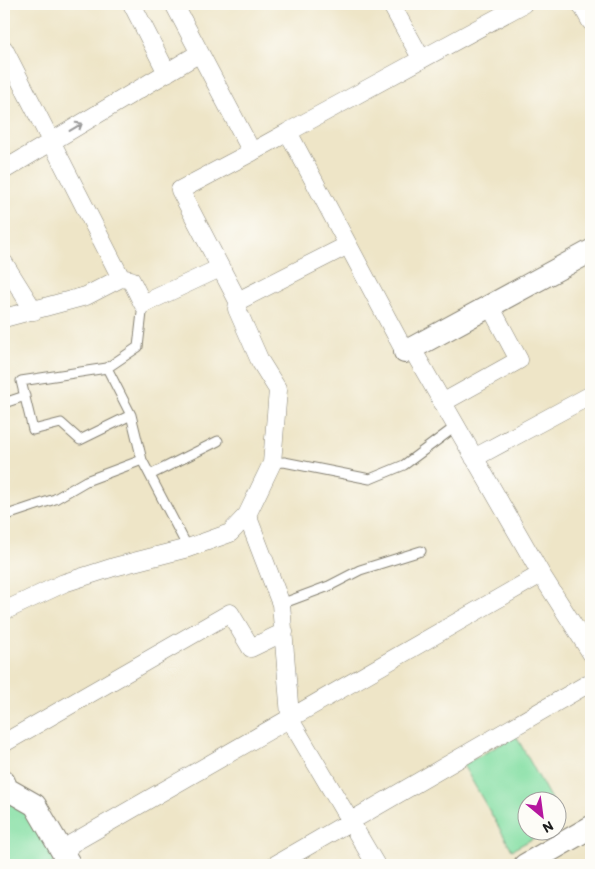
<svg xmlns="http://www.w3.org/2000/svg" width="595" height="869" font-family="Itim,sans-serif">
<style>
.green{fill:#85dfa4;stroke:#507e60}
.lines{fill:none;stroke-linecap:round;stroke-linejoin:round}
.service-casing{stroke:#858072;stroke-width:11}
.minor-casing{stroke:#858072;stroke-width:19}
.tertiary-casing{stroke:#858072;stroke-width:24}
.service{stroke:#fff;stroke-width:9}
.minor{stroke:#fff;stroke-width:18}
.tertiary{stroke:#fff;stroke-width:22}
.oneway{stroke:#999}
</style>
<rect width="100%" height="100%" fill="#fdfcf7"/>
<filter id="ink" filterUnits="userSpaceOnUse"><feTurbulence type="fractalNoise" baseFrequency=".02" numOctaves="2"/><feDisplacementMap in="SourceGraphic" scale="10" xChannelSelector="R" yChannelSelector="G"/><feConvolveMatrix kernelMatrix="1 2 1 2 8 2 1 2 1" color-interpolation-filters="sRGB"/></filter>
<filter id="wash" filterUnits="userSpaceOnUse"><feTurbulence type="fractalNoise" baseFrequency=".0096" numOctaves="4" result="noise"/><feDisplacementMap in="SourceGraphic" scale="20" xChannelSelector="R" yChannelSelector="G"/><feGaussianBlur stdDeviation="1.12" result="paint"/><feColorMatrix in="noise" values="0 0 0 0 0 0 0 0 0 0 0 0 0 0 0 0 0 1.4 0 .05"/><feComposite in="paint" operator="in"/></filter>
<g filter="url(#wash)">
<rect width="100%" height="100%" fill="#eee5c7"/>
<path class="green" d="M 516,736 L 552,801 L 528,802 L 528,832 L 545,832 L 512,850 L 463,765 Z
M 4,798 L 34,818 L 55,859 L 52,865 L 4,865 Z"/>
</g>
<g filter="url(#ink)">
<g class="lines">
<defs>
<path id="service" d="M 107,368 L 131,415 L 142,460 L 188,548
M 4,403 L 25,396
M 131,415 L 80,440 L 61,423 L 33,430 L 21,381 L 107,368 L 138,347 L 143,304
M 272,463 L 284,462 L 370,479 L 404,465 L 455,427
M 150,475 L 218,441
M 4,516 L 55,499 L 86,481 L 142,460
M 281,604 L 329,586 L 360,570 L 421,551"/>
<path id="minor" d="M 132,4 L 167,73
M 174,4 L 252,152 L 288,132 L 405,352
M 391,4 L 421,58
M 581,4 L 591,22
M 4,49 L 121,278
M 288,132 L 523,4
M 4,170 L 198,54
M 4,263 L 34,311
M 238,301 L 180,190 L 252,152
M 4,318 L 86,296 L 121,278 L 131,280 L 143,304 L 220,268
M 412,349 L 541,574 L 591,653
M 442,403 L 519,360 L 490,306
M 474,458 L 591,395
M 247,515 L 281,604 L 290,716
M 4,611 L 64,583 L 114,567 L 188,548 L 230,533 L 247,515 L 272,463 L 278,390 L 260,361 L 237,309 L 238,301 L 348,245
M 289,718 L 376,865
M 4,743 L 230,613 L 251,648 L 284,632
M 59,865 L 71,844 L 541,574
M 275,865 L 591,682"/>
<path id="tertiary" d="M 405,352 L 591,251
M 4,782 L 7,789 L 35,805 L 70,865
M 525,865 L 591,827"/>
</defs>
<use href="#service" class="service-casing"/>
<use href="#minor" class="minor-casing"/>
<use href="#tertiary" class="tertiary-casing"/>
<use href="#service" class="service"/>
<use href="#minor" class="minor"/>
<use href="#tertiary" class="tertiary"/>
</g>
<defs><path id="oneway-shaft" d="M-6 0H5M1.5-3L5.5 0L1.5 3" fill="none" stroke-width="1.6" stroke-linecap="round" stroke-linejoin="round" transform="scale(1.25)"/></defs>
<use class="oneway" href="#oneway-shaft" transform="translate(76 127) rotate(-31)"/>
</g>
<rect width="595" height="869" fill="none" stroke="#fdfcf7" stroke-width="20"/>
<g transform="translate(542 816) rotate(151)"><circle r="24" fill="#fdfcf7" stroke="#a3a29f"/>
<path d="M0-4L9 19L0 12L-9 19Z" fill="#b5179e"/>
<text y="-8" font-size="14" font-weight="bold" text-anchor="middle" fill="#1c1c1c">N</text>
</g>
</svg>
